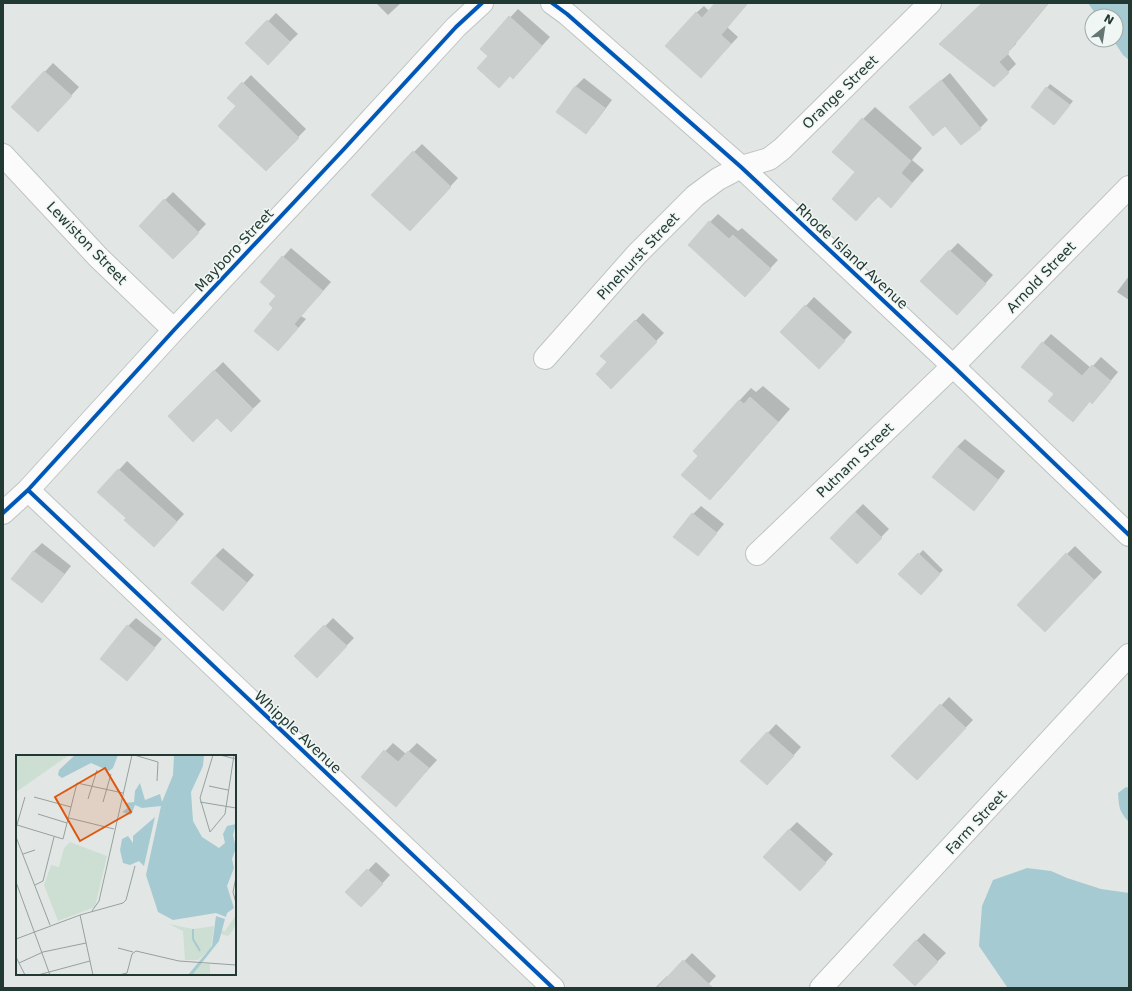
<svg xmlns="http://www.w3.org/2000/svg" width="1132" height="991" font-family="'DejaVu Sans',sans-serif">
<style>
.water{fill:#a6cad2}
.shadow{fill:#0003}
.building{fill:#cacecd;stroke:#cbd0ce}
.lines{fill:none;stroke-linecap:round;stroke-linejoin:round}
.street-casing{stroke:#bfc4c2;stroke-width:24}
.secondary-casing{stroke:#bec5c2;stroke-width:24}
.street{stroke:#fbfbfb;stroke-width:22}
.secondary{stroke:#fbfbfb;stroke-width:22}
.cycleway-casing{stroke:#f0f6f3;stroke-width:6}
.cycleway{stroke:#0057b8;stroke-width:4}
.labels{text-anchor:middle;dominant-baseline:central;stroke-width:3;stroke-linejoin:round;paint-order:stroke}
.street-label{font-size:14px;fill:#223833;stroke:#f0f6f3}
.inset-river{fill:none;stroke:#a6cad2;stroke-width:2}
.inset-road{fill:none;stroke:#95a19e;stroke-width:1}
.view{fill:#de570e;fill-opacity:0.15;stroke:#de570e;stroke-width:2}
.inset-edge{fill:none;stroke:#223833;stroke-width:2}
</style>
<rect width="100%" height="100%" fill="#e2e7e5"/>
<path class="water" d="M 1088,3 L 1129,3 L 1129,60 L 1123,55 L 1113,40 L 1116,40 L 1116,16 L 1097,16 Z
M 1126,787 L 1129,788 L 1129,822 C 1119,811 1119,807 1118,793 Z
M 1027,868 L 1051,871 L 1067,878 L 1101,889 L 1129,893 L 1129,988 L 1007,987 L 979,946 L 982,906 L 993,880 Z"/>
<path class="shadow" d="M 376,3 L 401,3 L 388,15 Z
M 716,3 L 748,3 L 727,27 L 738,37 L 708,69 L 696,13 L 704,6 L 709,11 Z
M 983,3 L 1049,3 L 1016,43 L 1016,44 L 1007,53 L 1016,64 L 994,86 Z
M 518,9 L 550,37 L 521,69 L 490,56 L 481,49 Z
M 276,13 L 298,34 L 268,63 L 247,43 Z
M 53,63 L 79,87 L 46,123 L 12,107 Z
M 950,73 L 988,120 L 980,128 L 946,125 L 910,107 Z
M 251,75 L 306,129 L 266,170 L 238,106 L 229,98 Z
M 584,78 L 612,100 L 594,124 L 586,132 L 558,111 L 576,86 Z
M 1050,84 L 1073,101 L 1054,124 L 1047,88 Z
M 875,107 L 922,148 L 912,160 L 924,170 L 891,206 L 879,196 L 856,219 L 857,172 L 863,119 Z
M 422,144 L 458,178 L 418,222 L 414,152 Z
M 173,192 L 206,224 L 181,250 L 165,200 Z
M 718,214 L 738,231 L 742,228 L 778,260 L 753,287 L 710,222 Z
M 958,243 L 993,275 L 965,306 L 950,251 Z
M 291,248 L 331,282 L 301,316 L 306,319 L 286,342 L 277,296 L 261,282 Z
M 1129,276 L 1129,300 L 1117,292 Z
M 814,297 L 852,332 L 827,359 L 782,332 Z
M 643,313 L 664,333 L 611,387 L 608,362 L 601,356 Z
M 1051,334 L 1091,368 L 1101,357 L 1118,372 L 1100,394 L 1092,402 L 1090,401 L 1081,412 L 1055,394 L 1022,366 Z
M 223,362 L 261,401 L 231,430 L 217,417 L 169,416 Z
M 763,386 L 790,409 L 722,487 L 710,499 L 739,401 L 751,388 L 756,392 Z
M 965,439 L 1005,471 L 982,501 L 974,509 L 957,447 Z
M 127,461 L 184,514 L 162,538 L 127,518 L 99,492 Z
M 863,504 L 889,529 L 865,554 L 855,512 Z
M 701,506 L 724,524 L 698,555 L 693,514 Z
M 42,543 L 71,566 L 50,593 L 42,601 L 13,578 L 34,551 Z
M 1075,546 L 1102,572 L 1053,622 L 1067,554 Z
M 223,548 L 254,575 L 231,601 L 215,556 Z
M 923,550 L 943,570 L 921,594 L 900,574 Z
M 136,618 L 162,639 L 135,671 L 128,626 Z
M 333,618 L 354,638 L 325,668 L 296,656 Z
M 949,697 L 973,720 L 925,770 L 893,756 Z
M 776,724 L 801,747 L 775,776 L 742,761 Z
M 393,743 L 406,754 L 417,743 L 437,760 L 396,805 L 362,776 Z
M 797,822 L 833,854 L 808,882 L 789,830 Z
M 376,862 L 390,875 L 369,898 L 347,892 Z
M 924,933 L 946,953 L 915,984 L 916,941 Z
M 692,953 L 716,976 L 705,988 L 655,988 L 667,976 L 668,978 Z"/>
<path class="building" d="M 715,3 L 748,3 L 721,35 L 731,44 L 701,78 L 665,46 L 696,12 L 702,18 Z
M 982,3 L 1048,3 L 1008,52 L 1009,53 L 999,62 L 1009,73 L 994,87 L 939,44 Z
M 509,16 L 542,46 L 513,79 L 510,76 L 499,88 L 477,68 L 488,56 L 480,49 Z
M 267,20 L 290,42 L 268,65 L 245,43 Z
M 44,71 L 72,96 L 38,132 L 11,107 Z
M 941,80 L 981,129 L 961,145 L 945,126 L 933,136 L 909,107 Z
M 242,82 L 299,138 L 266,171 L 218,126 L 236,106 L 227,98 Z
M 575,86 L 605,108 L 586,134 L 556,112 Z
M 1046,87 L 1070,105 L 1054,125 L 1031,107 Z
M 862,118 L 911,161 L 901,173 L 912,183 L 891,208 L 878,196 L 856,221 L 832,199 L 855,172 L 832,152 Z
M 413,151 L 451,187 L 410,231 L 371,195 Z
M 164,199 L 199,233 L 173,259 L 139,226 Z
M 709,221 L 729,239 L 733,235 L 771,269 L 745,297 L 688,245 Z
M 949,250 L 986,284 L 957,315 L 920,281 Z
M 282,256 L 323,291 L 294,324 L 298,328 L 278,351 L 254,331 L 273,308 L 269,304 L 276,296 L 260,282 Z
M 805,305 L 845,341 L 819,369 L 780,332 Z
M 635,320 L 657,342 L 611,389 L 596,374 L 607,362 L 600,356 Z
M 1042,342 L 1082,376 L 1092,365 L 1111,381 L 1092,404 L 1090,401 L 1073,422 L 1048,401 L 1054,394 L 1021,367 Z
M 214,370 L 253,409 L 231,432 L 217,418 L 193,442 L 168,416 Z
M 750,397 L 778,422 L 710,500 L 681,475 L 698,456 L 693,451 L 739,400 L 744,404 Z
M 957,447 L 998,480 L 974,511 L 932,477 Z
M 118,469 L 177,522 L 154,547 L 124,520 L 126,518 L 97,492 Z
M 855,512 L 882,538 L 857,564 L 830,538 Z
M 692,513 L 717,533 L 698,556 L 673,537 Z
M 33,551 L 64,574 L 42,603 L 11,579 Z
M 918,553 L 940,574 L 921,595 L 898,574 Z
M 1066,553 L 1094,580 L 1045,632 L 1017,605 Z
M 215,556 L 247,583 L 223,611 L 191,583 Z
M 127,625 L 155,648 L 127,681 L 100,659 Z
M 324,625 L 347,646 L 317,678 L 294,656 Z
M 940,704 L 966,728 L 917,780 L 891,756 Z
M 767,732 L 794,756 L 767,785 L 740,761 Z
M 384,750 L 398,762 L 408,751 L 429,768 L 396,807 L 361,777 Z
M 789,829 L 826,863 L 800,891 L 763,857 Z
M 367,869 L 383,884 L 361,907 L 345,892 Z
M 916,940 L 938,962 L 915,986 L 893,965 Z
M 683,960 L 713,988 L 657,988 Z"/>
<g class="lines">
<defs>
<path id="street" d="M 552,3 L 567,14 L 741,167 L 953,366 L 1129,535
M 3,155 L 98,257 L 174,330
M 545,358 L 637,254 L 695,196 L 718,179 L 741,167 L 769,159 L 782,149 L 930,3
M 28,490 L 553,988
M 3,513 L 28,490 L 174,330 L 344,149 L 456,27 L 482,3
M 757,554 L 953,366 L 1129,187"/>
<path id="secondary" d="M 821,988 L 1129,655"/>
</defs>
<use href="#street" class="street-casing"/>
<use href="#secondary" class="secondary-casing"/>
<use href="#street" class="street"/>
<use href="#secondary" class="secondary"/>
<defs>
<path id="cycleway" d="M 552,3 L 567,14 L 741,167 L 953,366 L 1129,535
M 28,490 L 553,988
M 3,513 L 28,490 L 174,330 L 344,149 L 456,27 L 482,3"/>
</defs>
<use href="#cycleway" class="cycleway-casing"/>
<use href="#cycleway" class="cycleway"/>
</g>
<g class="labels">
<g class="street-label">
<text transform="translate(840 92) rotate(-44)">Orange Street</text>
<text transform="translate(87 243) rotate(46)">Lewiston Street</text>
<text transform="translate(234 250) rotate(-47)">Mayboro Street</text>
<text transform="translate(638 256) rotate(-47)">Pinehurst Street</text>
<text transform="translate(852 256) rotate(43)">Rhode Island Avenue</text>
<text transform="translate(1041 277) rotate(-46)">Arnold Street</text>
<text transform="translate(855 460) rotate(-44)">Putnam Street</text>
<text transform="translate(298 732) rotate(43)">Whipple Avenue</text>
<text transform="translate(976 822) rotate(-47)">Farm Street</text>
</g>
</g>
<g transform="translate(16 755)">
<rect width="220" height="220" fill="#e2e7e5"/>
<path d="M 0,0 L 53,0 L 0,37 ZM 54,87 L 91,101 L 79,152 L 42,166 L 28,130 L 35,110 L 43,112 L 48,93 ZM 220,160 L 220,169 L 215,178 L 212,181 L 205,179 L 205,175 L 209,176 ZM 153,169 L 177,174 L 198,171 L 195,193 L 182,205 L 169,205 L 167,176 ZM 184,209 L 194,209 L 194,220 L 175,220 Z" fill="#cddfd3"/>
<path d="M 102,0 L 97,13 L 93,16 L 75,8 L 46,23 L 42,20 L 43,15 L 58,1 ZM 158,0 L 188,0 L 187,11 L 175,37 L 177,66 L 186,82 L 203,93 L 209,88 L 207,79 L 211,71 L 220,69 L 217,80 L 220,93 L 216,104 L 218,113 L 211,131 L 218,153 L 211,158 L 210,162 L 200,158 L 157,165 L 142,157 L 130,120 L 145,51 L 126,53 L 119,50 L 115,60 L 106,57 L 113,52 L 109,48 L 118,47 L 119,36 L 124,28 L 129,45 L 144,39 L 146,47 L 157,20 ZM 139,62 L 128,111 L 123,106 L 114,110 L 107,108 L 104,95 L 106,84 L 112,81 L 117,88 L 117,81 ZM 200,161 L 209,164 L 203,186 L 177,219 L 172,220 L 196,191 Z" fill="#a6cad2"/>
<path class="inset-river" d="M 177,174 L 177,184 L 184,196"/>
<path class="inset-road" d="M 118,0 L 142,7 L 141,26M 197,0 L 184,43 L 194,77 L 209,59 L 218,0M 204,0 L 220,4M 193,31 L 212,35M 18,42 L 55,52M 72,44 L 81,15M 87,47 L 95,19M 184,47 L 220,53M 22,59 L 51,68M 53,63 L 98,74M 1,70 L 47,84 L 61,28 L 107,38M 0,73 L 9,42M 0,82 L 34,170M 7,99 L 19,95M 220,122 L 217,137 L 220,148M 0,127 L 34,220M 19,130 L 27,126 L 38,82M 76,156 L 83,146 L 116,0M 64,160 L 77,220M 0,184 L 64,160 L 107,148 L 110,145 L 119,111M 102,193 L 117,197M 0,202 L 9,220M 3,208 L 27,197 L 70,188M 22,220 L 74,206M 103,220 L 111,218 L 116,199 L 120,196 L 163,206 L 220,210"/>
<path class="view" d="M 89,13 L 115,57 L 64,86 L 39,42 Z"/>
<rect width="220" height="220" class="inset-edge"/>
</g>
<rect width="1132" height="991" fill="none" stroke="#223833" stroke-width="8"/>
<g transform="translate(1104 28) rotate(30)"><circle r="19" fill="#f0f6f3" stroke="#9eaaa6"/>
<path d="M0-3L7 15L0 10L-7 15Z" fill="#657571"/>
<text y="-6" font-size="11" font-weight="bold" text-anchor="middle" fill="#223833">N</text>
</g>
</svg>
